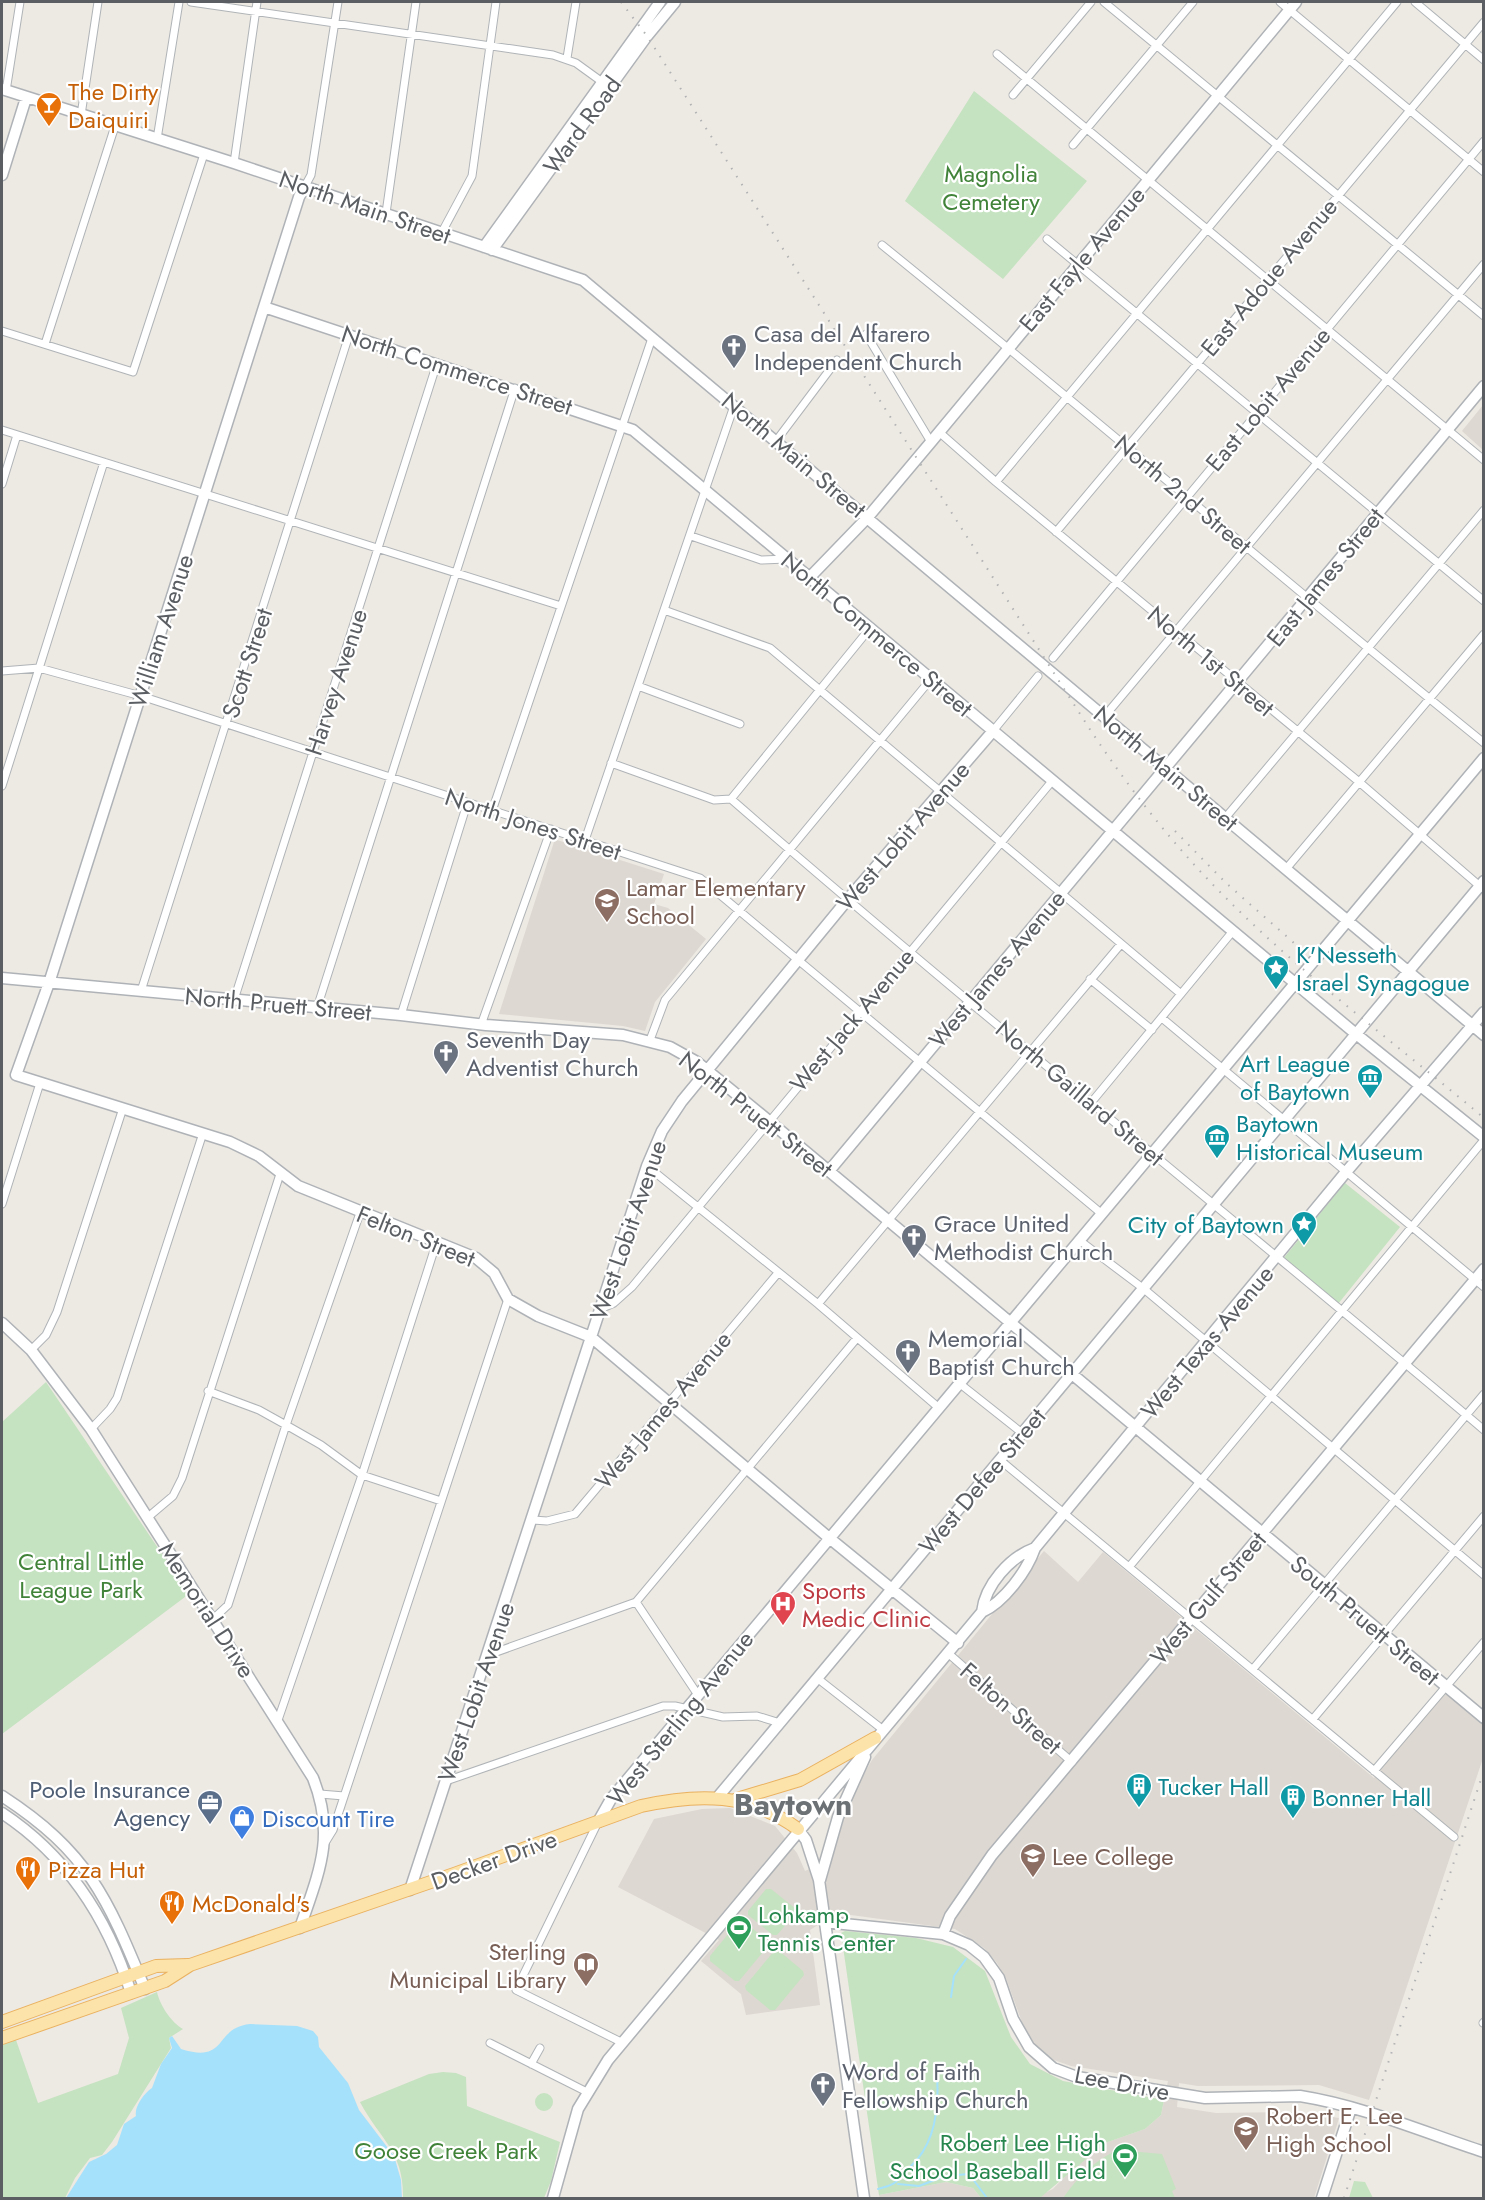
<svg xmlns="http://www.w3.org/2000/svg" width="1485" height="2200" font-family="Jost,sans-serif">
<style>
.education{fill:#ddd8d1}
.green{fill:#c5e3c0}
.water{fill:#a5e1fb}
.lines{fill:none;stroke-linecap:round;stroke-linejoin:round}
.stream{stroke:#a5e1fb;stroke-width:2}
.street-casing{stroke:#b0b4b7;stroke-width:9}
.secondary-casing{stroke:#afb3b7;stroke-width:13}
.primary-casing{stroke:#eab15f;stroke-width:14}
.street{stroke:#fff;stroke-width:7}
.secondary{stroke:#fff;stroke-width:10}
.primary{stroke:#fbe3aa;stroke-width:12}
.rail{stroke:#b1b2b3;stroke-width:2;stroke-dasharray:1.5 8;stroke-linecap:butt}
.labels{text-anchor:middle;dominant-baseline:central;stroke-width:4.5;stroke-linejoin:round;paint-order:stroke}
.food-label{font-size:24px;fill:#c56008;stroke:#fff;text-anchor:start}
.street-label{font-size:24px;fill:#5b5f63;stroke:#fff}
.park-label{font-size:24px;fill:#408339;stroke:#fff}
.worship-label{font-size:24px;fill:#5b616d;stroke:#fff;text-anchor:start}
.education-label{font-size:24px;fill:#785e54;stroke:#fff;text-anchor:start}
.culture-label{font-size:24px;fill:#0d838f;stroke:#fff;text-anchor:start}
.health-label{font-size:24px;fill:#be3a42;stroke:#fff;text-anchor:start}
.service-label{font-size:24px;fill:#4e5e75;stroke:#fff;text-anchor:end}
.shop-label{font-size:24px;fill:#366cbe;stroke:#fff;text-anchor:start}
.leisure-label{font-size:24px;fill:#27864d;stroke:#fff;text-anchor:start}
.district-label{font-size:30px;font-weight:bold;fill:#6c7175;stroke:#fff}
</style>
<rect width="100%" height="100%" fill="#ede9e3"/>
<path class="education" d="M 1483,405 L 1483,450 L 1462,431 Z
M 557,840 L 664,874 L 654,904 L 668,908 L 706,939 L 655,1002 L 645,1031 L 623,1026 L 499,1014 L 554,842 Z
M 1044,1551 L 1078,1582 L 1103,1552 L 1374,1778 L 1445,1692 L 1483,1724 L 1483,1758 L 1369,2100 L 1319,2085 L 1198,2086 L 1179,2083 L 1177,2107 L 1216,2113 L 1299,2112 L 1339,2118 L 1314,2198 L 1033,2198 L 1053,2189 L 1079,2162 L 1105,2143 L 1145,2129 L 1161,2115 L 1168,2081 L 1071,2066 L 1054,2060 L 1037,2049 L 1023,2025 L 1006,1978 L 997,1963 L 984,1948 L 955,1929 L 836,1913 L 810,1930 L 820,2005 L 746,2015 L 741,1994 L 701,1961 L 719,1940 L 618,1887 L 654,1819 L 702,1809 L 730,1808 L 775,1826 L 797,1853 L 805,1871 L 832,1859 L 842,1822 L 857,1786 L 872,1760 Z
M 946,2182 L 973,2188 L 981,2198 L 880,2198 L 879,2195 Z"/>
<path class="green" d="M 974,91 L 1087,181 L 1003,279 L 905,201 Z
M 1345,1183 L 1400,1227 L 1338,1304 L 1283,1259 Z
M 46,1382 L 189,1594 L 2,1734 L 2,1422 Z
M 766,1889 L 771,1889 L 796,1909 L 796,1913 L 777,1935 L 773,1935 L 748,1915 L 748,1911 Z
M 739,1921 L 743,1921 L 768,1941 L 768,1946 L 739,1981 L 735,1981 L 710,1961 L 710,1956 Z
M 845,1931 L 916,1938 L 953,1947 L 985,1971 L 1011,2037 L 1030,2064 L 1063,2081 L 1164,2100 L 1161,2115 L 1145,2129 L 1105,2143 L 1041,2197 L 981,2198 L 973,2188 L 946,2182 L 879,2195 L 841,1933 Z
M 775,1950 L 778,1950 L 803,1971 L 804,1975 L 775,2010 L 770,2010 L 746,1990 L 745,1986 Z
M 157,1992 C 160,2006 172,2023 183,2029 L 169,2038 L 171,2048 L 112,2142 L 102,2155 L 90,2158 L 75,2178 L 65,2198 L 2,2198 L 2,2045 L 16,2040 L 38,2103 L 118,2074 L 129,2038 L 121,2008 Z
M 443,2072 L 456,2073 L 466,2077 L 467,2106 L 560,2142 L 551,2181 L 544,2198 L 403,2198 C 404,2151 380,2140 360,2102 L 429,2074 Z
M535 2102a9 9 0 1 1 18 0a9 9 0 1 1-18 0Z
M 1117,2150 L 1162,2154 L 1176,2189 L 1172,2191 L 1175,2198 L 1063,2198 C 1077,2178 1094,2161 1117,2150 Z
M 1354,2181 L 1365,2182 L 1373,2198 L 1349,2198 Z"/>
<path class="water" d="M 250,2024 L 297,2026 L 313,2031 L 318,2037 L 319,2047 L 348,2083 L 359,2110 L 394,2156 L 401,2180 L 402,2198 L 66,2198 L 89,2162 L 106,2154 L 117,2145 L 124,2124 L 136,2116 C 134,2107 144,2093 152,2088 L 161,2064 L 172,2048 L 169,2038 L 172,2036 L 181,2049 C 229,2064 213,2028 250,2024 Z"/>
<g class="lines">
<path class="stream" d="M 951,1997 L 954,1976 L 966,1959
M 898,2184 L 919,2186 L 945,2176 L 969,2174 L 987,2198
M 878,2189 C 902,2183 894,2181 911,2166 C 938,2141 940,2100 936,2064"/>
<defs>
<path id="street" d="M 191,2 L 553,55 L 576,63 L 605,84
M 1104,2 L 1484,316
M 1280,2 L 1484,172
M 1415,2 L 1484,60
M 997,54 L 1484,460
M 567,58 L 576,2
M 6,91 L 20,2
M 1013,95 L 1091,2
M 81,115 L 98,2
M 157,139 L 179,2
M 1073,145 L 1193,2
M 234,163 L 257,2
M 305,186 L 311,175 L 338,2
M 386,213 L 416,2
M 442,232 L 472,176 L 496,2
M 1047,239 L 1484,601
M 882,245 C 1085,409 1281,579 1484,743
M 2,331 L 133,372 L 204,154
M 866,334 L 931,442
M 45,344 L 115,126
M 2,430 L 561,606
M 939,432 L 996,482 L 1358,781 L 1482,888
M 776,441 L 837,360
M 996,482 L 1397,2
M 2,484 L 17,435
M 1056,532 L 1484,22
M 691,536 L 761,560 L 787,559
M 664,610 L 770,648 L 1181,994
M 1053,658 L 1484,141
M 2,671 L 39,668 L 141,696 L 700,878 L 1102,1214
M 638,686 L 740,724
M 1104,717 L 1484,264
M 993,731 L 1038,676
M 611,763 L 714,800 L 731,799 C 978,1014 1234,1218 1484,1430
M 2,786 L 104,462
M 731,799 L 871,627
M 492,811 L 652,338
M 1226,817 L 1484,510
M 585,840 L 734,406
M 1286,869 L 1484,634
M 1090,979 L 1152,1030
M 141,991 L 349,335
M 234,1000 L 437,363
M 317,1008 L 515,388
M 401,1015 L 467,804
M 1162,1018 L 1484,1287
M 481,1025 L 551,829
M 650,1040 L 665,1000 L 931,679
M 1090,1104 L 1233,931
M 647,1166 L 818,1304 L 939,1408
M 2,1204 L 40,1083
M 1079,1240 L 1144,1289 L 1484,1575
M 818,1304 L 1121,944
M 600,1309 L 614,1303 L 632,1287 L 1053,780
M 31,1350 L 46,1335 L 57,1312 L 123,1108
M 959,1383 L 1022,1433
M 208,1391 L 259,1410 L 286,1425 L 321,1445 L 362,1475 L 441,1501
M 91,1429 L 110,1409 L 117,1398 L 203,1133
M 1000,1460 L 1454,1837
M 147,1518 L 173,1496 L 182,1478 L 280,1174
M 533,1520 L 547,1521 L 575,1514 L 778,1273
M 1129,1567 L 1484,1140
M 636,1602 L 698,1695
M 213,1619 L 228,1605 L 286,1425 L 360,1213
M 949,1654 L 1072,1762
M 488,1655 L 636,1602 L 857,1338
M 1253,1669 L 1484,1394
M 817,1678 L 882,1729
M 1313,1719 L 1484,1516
M 278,1720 L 362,1475 L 437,1241
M 1374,1771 L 1484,1642
M 446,1781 L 663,1706 L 675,1706 L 723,1717 L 757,1716 L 780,1723
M 320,1794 L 344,1796
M 598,1822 L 516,1990 L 623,2043
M 325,1843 L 333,1830 L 508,1299
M 1483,2023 L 1484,2022
M 490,2043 L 587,2092
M 531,2064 L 540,2048"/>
<path id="secondary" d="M 2,89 L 234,163 L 583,280 L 1484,1035
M 2,175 L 26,98
M 305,186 L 299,197 L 50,980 L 16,1075 L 230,1142 L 259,1156 L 298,1186 L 476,1258 L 494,1273 L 508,1299 L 538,1316 L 591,1337 L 828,1537 L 958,1643
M 484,247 L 660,2
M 492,250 L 647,36 L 675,2
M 264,307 L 633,430 L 1356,1034 L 1484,1137
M 811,576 L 868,517 L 931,442 L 1296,2
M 2,978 L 401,1015 L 486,1025 L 623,1035 L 670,1047 L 697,1062 L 769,1121 L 1484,1718
M 829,1171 L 1484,386
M 2,1323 L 31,1350 L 91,1429 L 313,1778 C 336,1836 319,1872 300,1928
M 982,1612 C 985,1585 1010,1557 1035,1548
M 2,1796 C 88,1852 107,1897 145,1989
M 717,1798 L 1484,881
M 2,1813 C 67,1856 108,1919 131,1993
M 598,1822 L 611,1799 L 1484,758
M 798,1829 L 806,1840 L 819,1880 L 864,2198
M 820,1880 L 838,1817 L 865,1757
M 410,1890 L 647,1166 L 662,1131 L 682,1101 L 848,899 L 993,731
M 824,1922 L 943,1934 L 969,1945 L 984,1957 L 999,1978 L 1013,2019 L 1029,2047 L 1053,2068 L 1077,2077 L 1205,2098 L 1300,2096 C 1363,2106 1423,2132 1484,2152
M 943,1934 L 950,1916 L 992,1855 L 1484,1269
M 553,2198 L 578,2109 L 608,2060 L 982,1612 C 1004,1602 1027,1571 1035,1548 L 1346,1172 L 1484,1012
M 1322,2198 L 1351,2108"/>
<path id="primary" d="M 737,1799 L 800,1780 L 875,1738
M 2,2022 L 156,1966 L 188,1965
M 2,2038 L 165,1981 L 190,1965 L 454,1874 L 641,1806 C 700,1793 748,1793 798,1829"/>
</defs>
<use href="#street" class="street-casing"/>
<use href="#secondary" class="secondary-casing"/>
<use href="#primary" class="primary-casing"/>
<use href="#street" class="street"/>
<use href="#secondary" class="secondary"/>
<use href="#primary" class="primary"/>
<path class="rail" d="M 621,2 L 647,36 L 1091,731 C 1131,791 1174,846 1225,897 C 1302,975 1399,1046 1484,1118
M 1175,831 L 1226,883 L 1302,950
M 1344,2198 L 1484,1770"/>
</g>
<defs>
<symbol id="bar-pin" viewBox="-11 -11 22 30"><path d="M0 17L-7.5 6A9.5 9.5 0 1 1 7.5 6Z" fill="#e8710a" stroke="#fff"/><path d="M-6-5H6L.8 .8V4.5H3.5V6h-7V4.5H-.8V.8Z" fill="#fff"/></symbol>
<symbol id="church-pin" viewBox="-11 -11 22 30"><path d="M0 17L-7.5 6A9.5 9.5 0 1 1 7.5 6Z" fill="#6b7280" stroke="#fff"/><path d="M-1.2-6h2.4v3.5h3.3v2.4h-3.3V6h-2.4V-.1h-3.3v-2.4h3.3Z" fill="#fff"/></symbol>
<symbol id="school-pin" viewBox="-11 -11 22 30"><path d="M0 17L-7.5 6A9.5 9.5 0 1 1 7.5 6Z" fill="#8d6e63" stroke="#fff"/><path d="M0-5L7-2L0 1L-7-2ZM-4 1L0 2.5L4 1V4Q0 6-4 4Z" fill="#fff"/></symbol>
<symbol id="sight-pin" viewBox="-11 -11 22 30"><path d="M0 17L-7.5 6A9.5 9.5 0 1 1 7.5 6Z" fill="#0f9aa8" stroke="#fff"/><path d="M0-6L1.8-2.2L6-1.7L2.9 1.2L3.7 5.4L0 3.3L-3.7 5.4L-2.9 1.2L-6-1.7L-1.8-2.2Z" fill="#fff"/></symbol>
<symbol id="museum-pin" viewBox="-11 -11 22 30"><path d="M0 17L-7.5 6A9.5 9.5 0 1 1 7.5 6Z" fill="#0f9aa8" stroke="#fff"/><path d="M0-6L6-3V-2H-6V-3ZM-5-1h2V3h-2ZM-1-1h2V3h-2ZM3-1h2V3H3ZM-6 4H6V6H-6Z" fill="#fff"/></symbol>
<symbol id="hospital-pin" viewBox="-11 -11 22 30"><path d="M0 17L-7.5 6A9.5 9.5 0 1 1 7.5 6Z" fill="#e0444e" stroke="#fff"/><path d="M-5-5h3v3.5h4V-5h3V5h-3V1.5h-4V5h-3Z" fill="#fff"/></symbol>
<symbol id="building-pin" viewBox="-11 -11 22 30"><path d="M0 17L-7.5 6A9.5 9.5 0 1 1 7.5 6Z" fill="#0f9aa8" stroke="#fff"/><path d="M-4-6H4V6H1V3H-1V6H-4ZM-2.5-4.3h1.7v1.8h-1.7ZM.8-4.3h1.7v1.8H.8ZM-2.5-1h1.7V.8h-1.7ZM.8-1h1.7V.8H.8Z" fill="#fff"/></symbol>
<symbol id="office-pin" viewBox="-11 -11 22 30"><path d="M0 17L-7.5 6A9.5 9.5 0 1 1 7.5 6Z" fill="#5c6f8a" stroke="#fff"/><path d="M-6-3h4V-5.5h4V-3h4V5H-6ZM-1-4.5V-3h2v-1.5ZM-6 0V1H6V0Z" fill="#fff"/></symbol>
<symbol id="shop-pin" viewBox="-11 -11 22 30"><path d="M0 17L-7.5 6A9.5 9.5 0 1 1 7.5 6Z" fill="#3f7fe0" stroke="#fff"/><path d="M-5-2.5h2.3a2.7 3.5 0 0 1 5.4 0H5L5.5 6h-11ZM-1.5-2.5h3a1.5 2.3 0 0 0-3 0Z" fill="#fff"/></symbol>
<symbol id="university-pin" viewBox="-11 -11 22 30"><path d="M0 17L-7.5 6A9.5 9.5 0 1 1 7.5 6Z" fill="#8d6e63" stroke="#fff"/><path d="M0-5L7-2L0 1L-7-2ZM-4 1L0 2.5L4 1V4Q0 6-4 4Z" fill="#fff"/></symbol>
<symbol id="restaurant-pin" viewBox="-11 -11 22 30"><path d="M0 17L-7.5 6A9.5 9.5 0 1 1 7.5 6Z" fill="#e8710a" stroke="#fff"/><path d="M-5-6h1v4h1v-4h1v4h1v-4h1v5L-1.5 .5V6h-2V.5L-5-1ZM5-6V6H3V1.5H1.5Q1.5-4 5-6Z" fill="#fff"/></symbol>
<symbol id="stadium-pin" viewBox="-11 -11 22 30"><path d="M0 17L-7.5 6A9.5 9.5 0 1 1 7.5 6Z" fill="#2e9e5b" stroke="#fff"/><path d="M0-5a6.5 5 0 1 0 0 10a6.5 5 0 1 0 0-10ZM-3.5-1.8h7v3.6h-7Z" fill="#fff"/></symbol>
<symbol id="library-pin" viewBox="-11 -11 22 30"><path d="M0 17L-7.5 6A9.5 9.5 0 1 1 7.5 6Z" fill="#8d6e63" stroke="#fff"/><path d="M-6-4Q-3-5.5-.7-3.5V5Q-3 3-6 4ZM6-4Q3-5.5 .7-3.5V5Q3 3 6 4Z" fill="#fff"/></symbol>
</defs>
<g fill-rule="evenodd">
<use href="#bar-pin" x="34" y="90" width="30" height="40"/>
<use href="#church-pin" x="719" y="332" width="30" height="40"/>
<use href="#school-pin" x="592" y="886" width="30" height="40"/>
<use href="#sight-pin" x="1261" y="953" width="30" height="40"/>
<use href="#church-pin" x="431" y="1038" width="30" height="40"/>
<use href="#museum-pin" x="1355" y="1062" width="30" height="40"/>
<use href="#museum-pin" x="1202" y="1122" width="30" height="40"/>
<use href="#sight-pin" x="1289" y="1209" width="30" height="40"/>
<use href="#church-pin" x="899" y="1222" width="30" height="40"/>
<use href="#church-pin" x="893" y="1337" width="30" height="40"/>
<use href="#hospital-pin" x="768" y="1589" width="30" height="40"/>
<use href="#building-pin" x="1124" y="1771" width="30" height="40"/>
<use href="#building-pin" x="1278" y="1782" width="30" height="40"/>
<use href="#office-pin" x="195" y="1788" width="30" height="40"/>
<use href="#shop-pin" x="227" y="1803" width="30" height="40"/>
<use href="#university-pin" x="1018" y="1841" width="30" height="40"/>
<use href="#restaurant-pin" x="13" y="1854" width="30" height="40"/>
<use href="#restaurant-pin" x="157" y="1888" width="30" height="40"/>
<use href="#stadium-pin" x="724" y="1913" width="30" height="40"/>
<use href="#library-pin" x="571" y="1950" width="30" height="40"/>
<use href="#church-pin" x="808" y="2070" width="30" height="40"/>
<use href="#school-pin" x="1231" y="2114" width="30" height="40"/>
<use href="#stadium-pin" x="1110" y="2141" width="30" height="40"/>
</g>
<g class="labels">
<g class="food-label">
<text x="68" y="91">The Dirty<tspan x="68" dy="28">Daiquiri</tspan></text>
<text x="48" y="1869">Pizza Hut</text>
<text x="192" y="1903">McDonald's</text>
</g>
<g class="street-label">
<text transform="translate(582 125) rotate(-54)">Ward Road</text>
<text transform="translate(365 207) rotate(19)">North Main Street</text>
<text transform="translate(1082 259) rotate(-50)">East Fayle Avenue</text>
<text transform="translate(1269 277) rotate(-50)">East Adoue Avenue</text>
<text transform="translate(457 370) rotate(18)">North Commerce Street</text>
<text transform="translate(1268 399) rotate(-50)">East Lobit Avenue</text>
<text transform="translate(794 455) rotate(40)">North Main Street</text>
<text transform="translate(1183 494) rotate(40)">North 2nd Street</text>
<text transform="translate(1325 577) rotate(-51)">East James Street</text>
<text transform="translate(161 631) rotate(-72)">William Avenue</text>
<text transform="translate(877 634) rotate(40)">North Commerce Street</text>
<text transform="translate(1211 661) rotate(40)">North 1st Street</text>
<text transform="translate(247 663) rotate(-72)">Scott Street</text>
<text transform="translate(336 682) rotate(-72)">Harvey Avenue</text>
<text transform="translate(1166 768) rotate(40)">North Main Street</text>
<text transform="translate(533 824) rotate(18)">North Jones Street</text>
<text transform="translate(903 836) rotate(-49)">West Lobit Avenue</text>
<text transform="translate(997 969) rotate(-50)">West James Avenue</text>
<text transform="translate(278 1004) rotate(5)">North Pruett Street</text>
<text transform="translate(852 1020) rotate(-50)">West Jack Avenue</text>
<text transform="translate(1080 1093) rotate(40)">North Gaillard Street</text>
<text transform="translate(756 1114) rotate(38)">North Pruett Street</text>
<text transform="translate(628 1230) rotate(-71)">West Lobit Avenue</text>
<text transform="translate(416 1236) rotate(22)">Felton Street</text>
<text transform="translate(1207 1342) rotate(-50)">West Texas Avenue</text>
<text transform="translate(663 1410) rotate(-50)">West James Avenue</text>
<text transform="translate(982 1481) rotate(-50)">West Defee Street</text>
<text transform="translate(1208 1598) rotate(-50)">West Gulf Street</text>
<text transform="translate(207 1610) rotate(57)">Memorial Drive</text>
<text transform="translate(1365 1620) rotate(40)">South Pruett Street</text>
<text transform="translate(476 1692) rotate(-71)">West Lobit Avenue</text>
<text transform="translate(1011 1708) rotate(41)">Felton Street</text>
<text transform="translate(680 1718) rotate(-51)">West Sterling Avenue</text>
<text transform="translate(494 1860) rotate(-20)">Decker Drive</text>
<text transform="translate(1122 2083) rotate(11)">Lee Drive</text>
</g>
<g class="park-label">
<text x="991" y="173">Magnolia<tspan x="991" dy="28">Cemetery</tspan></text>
<text x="81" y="1561">Central Little<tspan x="81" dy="28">League Park</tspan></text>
<text x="446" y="2150">Goose Creek Park</text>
</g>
<g class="worship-label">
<text x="754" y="333">Casa del Alfarero<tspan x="754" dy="28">Independent Church</tspan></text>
<text x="466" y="1039">Seventh Day<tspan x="466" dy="28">Adventist Church</tspan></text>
<text x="934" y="1223">Grace United<tspan x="934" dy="28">Methodist Church</tspan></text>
<text x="928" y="1338">Memorial<tspan x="928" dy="28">Baptist Church</tspan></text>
<text x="842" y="2071">Word of Faith<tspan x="842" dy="28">Fellowship Church</tspan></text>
</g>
<g class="education-label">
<text x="626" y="887">Lamar Elementary<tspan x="626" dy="28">School</tspan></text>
<text x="1052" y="1856">Lee College</text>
<text x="566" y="1951" text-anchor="end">Sterling<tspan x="566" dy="28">Municipal Library</tspan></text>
<text x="1266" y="2115">Robert E. Lee<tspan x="1266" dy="28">High School</tspan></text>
</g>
<g class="culture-label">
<text x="1296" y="954">K'Nesseth<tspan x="1296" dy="28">Israel Synagogue</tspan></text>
<text x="1350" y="1063" text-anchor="end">Art League<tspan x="1350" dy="28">of Baytown</tspan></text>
<text x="1236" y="1123">Baytown<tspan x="1236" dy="28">Historical Museum</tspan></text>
<text x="1284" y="1224" text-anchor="end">City of Baytown</text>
<text x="1158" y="1786">Tucker Hall</text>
<text x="1312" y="1797">Bonner Hall</text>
</g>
<g class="health-label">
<text x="802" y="1590">Sports<tspan x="802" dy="28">Medic Clinic</tspan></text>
</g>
<g class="service-label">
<text x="190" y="1789">Poole Insurance<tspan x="190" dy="28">Agency</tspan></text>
</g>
<g class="shop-label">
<text x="262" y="1818">Discount Tire</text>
</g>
<g class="leisure-label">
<text x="758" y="1914">Lohkamp<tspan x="758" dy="28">Tennis Center</tspan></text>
<text x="1106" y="2142" text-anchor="end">Robert Lee High<tspan x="1106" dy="28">School Baseball Field</tspan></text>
</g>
<g class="district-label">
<text x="793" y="1804">Baytown</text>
</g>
</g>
<rect width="1485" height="2200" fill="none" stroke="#5b5f63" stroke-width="6"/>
</svg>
